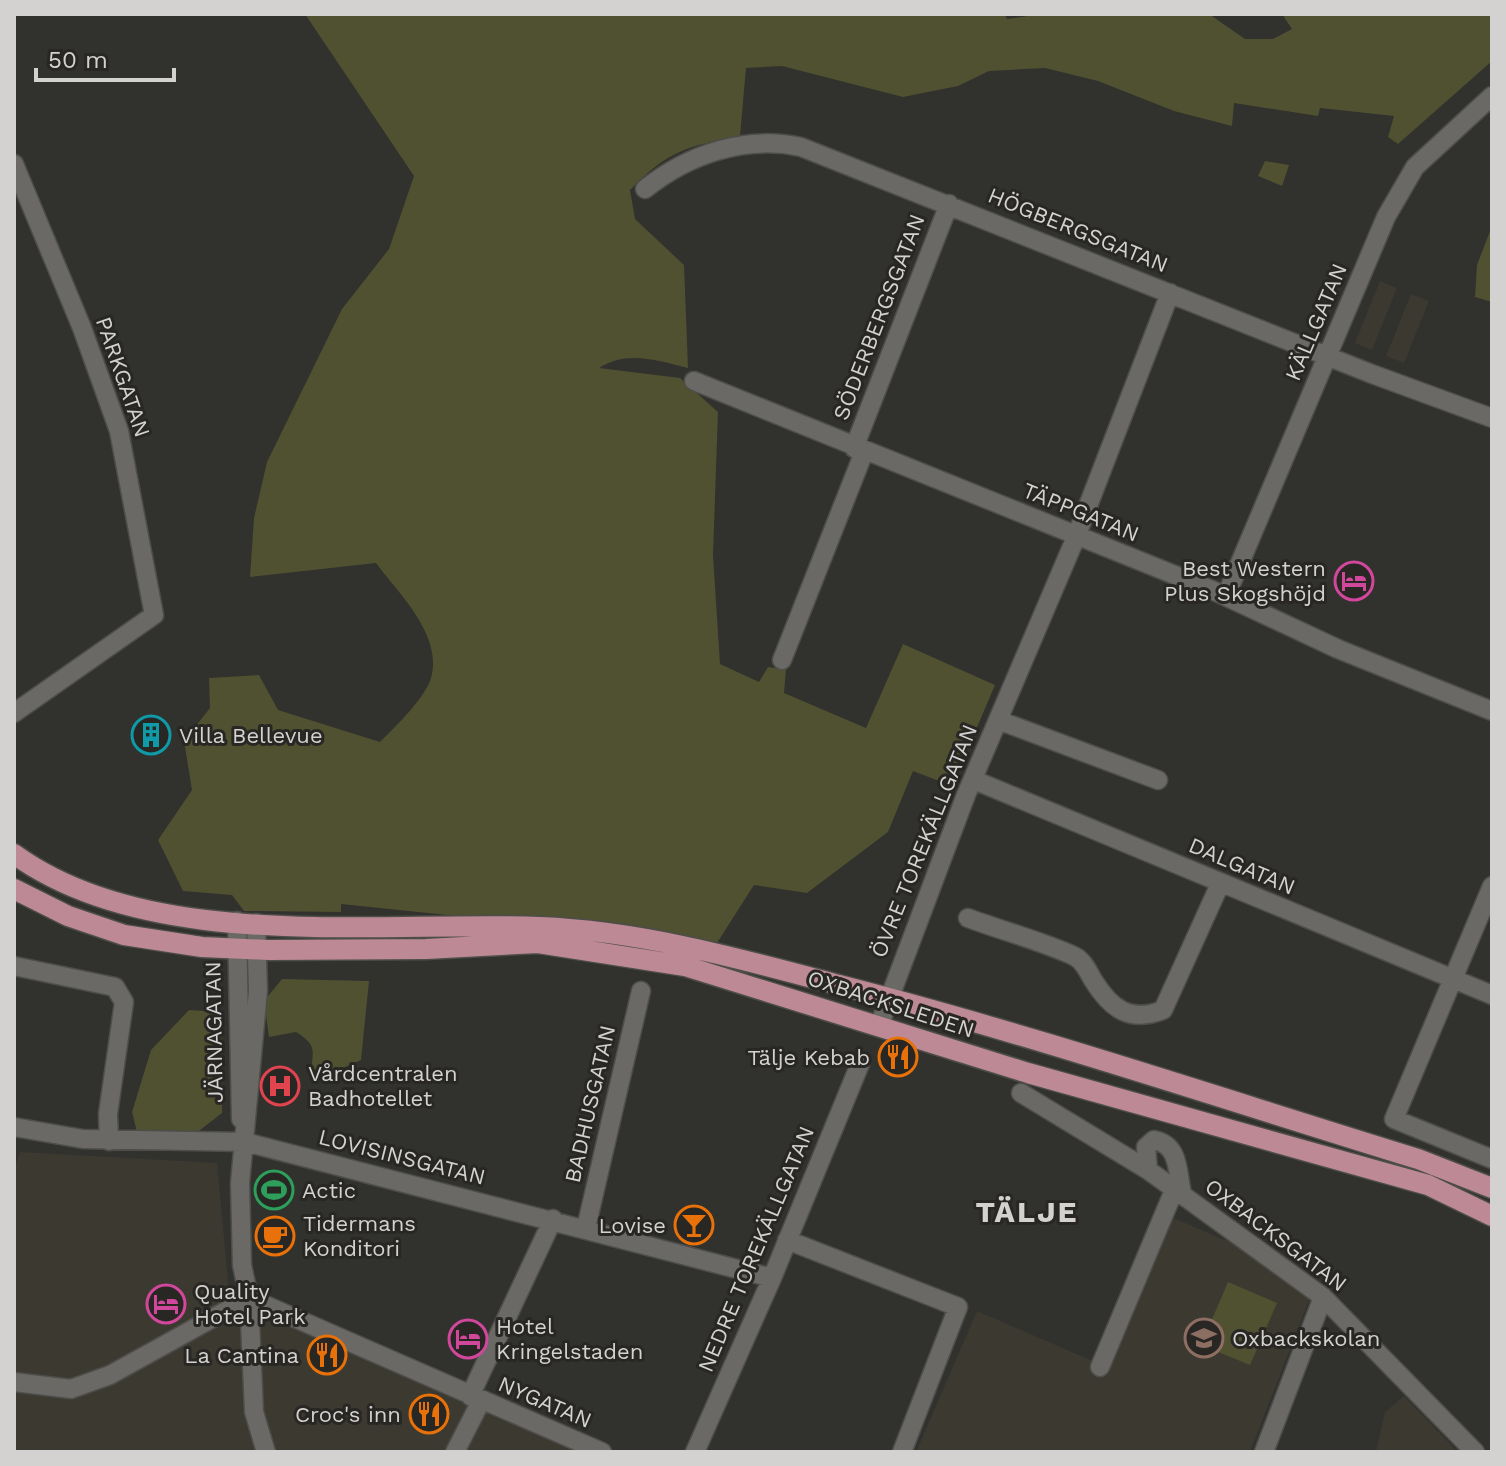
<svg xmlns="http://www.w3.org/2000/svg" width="1506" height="1466" font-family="'Work Sans',sans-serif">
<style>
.built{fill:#3b3930}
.green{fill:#4f5130}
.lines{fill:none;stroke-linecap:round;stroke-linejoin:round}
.minor-casing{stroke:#4d4d4a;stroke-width:21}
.major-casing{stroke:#4d4d4a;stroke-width:23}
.minor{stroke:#6a6966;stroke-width:18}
.major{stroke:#bc8994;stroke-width:20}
.labels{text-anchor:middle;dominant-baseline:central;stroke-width:6;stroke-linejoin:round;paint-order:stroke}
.street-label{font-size:22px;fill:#d3d2d0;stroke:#282724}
.poi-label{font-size:22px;fill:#d3d2d0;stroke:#282724;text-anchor:start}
.district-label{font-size:30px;font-weight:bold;letter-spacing:2px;fill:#d3d2d0;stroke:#282724}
</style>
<rect width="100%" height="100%" fill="#31312e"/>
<path class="built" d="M 1380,281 L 1397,288 L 1372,350 L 1355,343 Z
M 1411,294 L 1429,301 L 1404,363 L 1386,356 Z
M 20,1152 L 217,1163 L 229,1291 L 268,1316 L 596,1452 L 14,1452 L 14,1170 Z
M 1167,1215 L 1317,1280 L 1250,1452 L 916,1452 L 977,1311 L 1102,1365 Z
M 1404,1396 L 1458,1452 L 1376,1452 L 1385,1412 Z"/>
<path class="green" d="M 305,14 L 1005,14 L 1007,19 L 1041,14 L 1209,14 L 1245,39 L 1273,39 L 1292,29 L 1282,14 L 1492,14 L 1492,61 L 1398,144 L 1388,137 L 1394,116 L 1320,108 L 1318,116 L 1234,103 L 1232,126 L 1174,111 L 1098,81 L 1045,68 L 989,71 L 958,86 L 903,97 L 782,66 L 746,68 L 740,136 C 686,147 669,150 630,190 L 635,219 L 684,265 L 688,368 C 657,360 626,350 599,368 L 680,378 L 718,412 L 713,555 L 720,664 L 759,682 L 768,667 L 786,670 L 784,693 L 866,728 L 903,644 L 995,685 L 952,786 L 913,771 L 888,832 L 807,893 L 754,885 L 717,943 L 341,904 L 341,912 L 244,911 L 232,895 L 183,891 L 158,840 L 192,790 L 184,741 L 210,708 L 209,678 L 259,675 L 278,710 L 380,742 C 395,727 425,698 431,678 C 443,635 399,594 376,563 L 250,577 L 254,518 L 267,462 L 342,309 L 389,249 L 414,176 Z
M 1265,161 L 1289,165 L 1282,186 L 1258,176 Z
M 1492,226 L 1492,302 L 1475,297 L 1477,265 Z
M 282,979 L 369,981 L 361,1060 L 313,1081 C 307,1056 324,1049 296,1032 L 269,1037 L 264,1001 Z
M 189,1010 L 221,1012 L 222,1113 L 195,1134 L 137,1132 L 132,1112 L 151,1050 Z
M 1228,1282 L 1277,1303 L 1250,1365 L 1201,1345 Z"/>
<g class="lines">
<defs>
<path id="minor" d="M 14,164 L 82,328 L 119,431 L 154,615 L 14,713
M 645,189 C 689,154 745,135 801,147 L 1372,374 L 1492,418
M 694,381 L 1212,590 L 1338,649 L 1492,711
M 854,448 L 949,204
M 1226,596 L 1386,217 L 1415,167 L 1492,96
M 782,660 L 864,452
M 998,720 L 1158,780
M 974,780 L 1492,995
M 1492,886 L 1394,1119 L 1492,1159
M 968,918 C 1003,931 1041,941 1074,956 C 1083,960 1088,971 1093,980 C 1111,1009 1130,1023 1163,1010 L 1220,884
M 237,921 L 241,1119
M 256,923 L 258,991 L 240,1183 L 242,1265 L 249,1298 L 254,1412 L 266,1452
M 14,966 L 115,987 L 124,1002 L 108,1114 L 109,1141
M 879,1026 L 966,795 L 1076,537 L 1170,293
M 1021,1093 L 1148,1170 L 1323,1297 L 1475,1452
M 14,1127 L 83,1139 L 245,1142 L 772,1278
M 1148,1170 L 1146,1147 L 1154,1140 C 1180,1145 1177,1172 1182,1193
M 586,1228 L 641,991
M 787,1240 L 958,1307 L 902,1452
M 249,1298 L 602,1452
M 1100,1367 L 1175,1188
M 14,1382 L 71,1389 L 110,1375 L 249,1298
M 470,1396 L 553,1219
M 455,1452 L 481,1401
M 695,1452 L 772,1278 L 860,1064
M 1264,1452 L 1323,1297"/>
<path id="major" d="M 14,854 C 150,953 378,921 540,927 C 642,931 741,959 839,985 C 1034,1035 1226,1100 1418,1159 L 1492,1188
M 14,889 L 68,916 L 124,935 L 202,947 L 269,950 L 426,949 L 538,943 L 685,966 L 1028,1073 L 1428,1185 L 1492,1216"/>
</defs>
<use href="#minor" class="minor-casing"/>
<use href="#major" class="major-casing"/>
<use href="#minor" class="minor"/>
<use href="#major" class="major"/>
</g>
<defs>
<symbol id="hotel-ring" viewBox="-11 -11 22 22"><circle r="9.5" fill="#282724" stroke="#d1479c" stroke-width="1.5"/><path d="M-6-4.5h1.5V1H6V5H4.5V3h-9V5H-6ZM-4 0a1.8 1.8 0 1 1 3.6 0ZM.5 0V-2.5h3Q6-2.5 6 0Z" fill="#d1479c"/></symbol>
<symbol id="building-ring" viewBox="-11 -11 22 22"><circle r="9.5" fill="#282724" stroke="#0f9aa8" stroke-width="1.5"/><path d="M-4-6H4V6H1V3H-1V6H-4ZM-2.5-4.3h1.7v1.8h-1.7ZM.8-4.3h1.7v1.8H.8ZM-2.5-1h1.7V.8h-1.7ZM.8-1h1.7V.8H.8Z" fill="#0f9aa8"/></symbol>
<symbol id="restaurant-ring" viewBox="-11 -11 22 22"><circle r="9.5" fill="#282724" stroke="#e8710a" stroke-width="1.5"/><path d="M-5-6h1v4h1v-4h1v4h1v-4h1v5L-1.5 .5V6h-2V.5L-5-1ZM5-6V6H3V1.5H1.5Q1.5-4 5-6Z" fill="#e8710a"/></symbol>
<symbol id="hospital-ring" viewBox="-11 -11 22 22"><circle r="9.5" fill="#282724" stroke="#e0444e" stroke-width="1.5"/><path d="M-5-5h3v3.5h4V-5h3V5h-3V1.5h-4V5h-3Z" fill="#e0444e"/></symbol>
<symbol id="stadium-ring" viewBox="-11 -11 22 22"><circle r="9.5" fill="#282724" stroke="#2e9e5b" stroke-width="1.5"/><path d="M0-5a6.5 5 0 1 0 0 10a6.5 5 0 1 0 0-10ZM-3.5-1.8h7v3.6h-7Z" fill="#2e9e5b"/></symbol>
<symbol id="bar-ring" viewBox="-11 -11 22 22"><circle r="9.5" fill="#282724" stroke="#e8710a" stroke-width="1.5"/><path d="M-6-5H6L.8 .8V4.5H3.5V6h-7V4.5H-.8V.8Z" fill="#e8710a"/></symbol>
<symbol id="cafe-ring" viewBox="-11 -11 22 22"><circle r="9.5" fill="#282724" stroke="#e8710a" stroke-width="1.5"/><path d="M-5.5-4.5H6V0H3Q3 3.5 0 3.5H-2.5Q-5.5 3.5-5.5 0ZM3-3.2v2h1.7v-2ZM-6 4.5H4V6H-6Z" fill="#e8710a"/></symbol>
<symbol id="school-ring" viewBox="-11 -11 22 22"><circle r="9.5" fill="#282724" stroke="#8d6e63" stroke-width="1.5"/><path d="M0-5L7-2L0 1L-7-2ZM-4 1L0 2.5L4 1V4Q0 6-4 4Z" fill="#8d6e63"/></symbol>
</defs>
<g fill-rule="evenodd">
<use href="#hotel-ring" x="1332" y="559" width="44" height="44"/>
<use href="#building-ring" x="129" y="713" width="44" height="44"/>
<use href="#restaurant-ring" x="876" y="1035" width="44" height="44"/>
<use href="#hospital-ring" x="258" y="1064" width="44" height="44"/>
<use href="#stadium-ring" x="252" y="1168" width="44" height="44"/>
<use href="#bar-ring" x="672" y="1203" width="44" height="44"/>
<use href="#cafe-ring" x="253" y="1214" width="44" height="44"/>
<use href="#hotel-ring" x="144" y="1282" width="44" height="44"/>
<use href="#school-ring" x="1182" y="1316" width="44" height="44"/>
<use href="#hotel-ring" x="446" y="1317" width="44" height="44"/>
<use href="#restaurant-ring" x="305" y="1333" width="44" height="44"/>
<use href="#restaurant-ring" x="407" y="1392" width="44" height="44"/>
</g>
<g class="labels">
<g class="street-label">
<text transform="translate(1078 230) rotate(22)">HÖGBERGSGATAN</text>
<text transform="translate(879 317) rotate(-69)">SÖDERBERGSGATAN</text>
<text transform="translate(1316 322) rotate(-67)">KÄLLGATAN</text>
<text transform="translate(123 377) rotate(71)">PARKGATAN</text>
<text transform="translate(1081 512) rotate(22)">TÄPPGATAN</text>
<text transform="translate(924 841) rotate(-68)">ÖVRE TOREKÄLLGATAN</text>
<text transform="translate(1242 866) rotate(23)">DALGATAN</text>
<text transform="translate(891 1004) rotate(18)">OXBACKSLEDEN</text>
<text transform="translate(214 1032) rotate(-91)">JÄRNAGATAN</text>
<text transform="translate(590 1104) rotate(-77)">BADHUSGATAN</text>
<text transform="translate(402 1157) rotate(14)">LOVISINSGATAN</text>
<text transform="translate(1276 1235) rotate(37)">OXBACKSGATAN</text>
<text transform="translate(756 1249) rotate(-67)">NEDRE TOREKÄLLGATAN</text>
<text transform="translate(545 1402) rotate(23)">NYGATAN</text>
</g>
<g class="poi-label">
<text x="1326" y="568" text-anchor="end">Best Western<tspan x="1326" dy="25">Plus Skogshöjd</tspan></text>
<text x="179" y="735">Villa Bellevue</text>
<text x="870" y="1057" text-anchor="end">Tälje Kebab</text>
<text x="308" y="1073">Vårdcentralen<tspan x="308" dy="25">Badhotellet</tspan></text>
<text x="302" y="1190">Actic</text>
<text x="303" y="1223">Tidermans<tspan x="303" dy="25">Konditori</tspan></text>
<text x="666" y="1225" text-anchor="end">Lovise</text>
<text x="194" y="1291">Quality<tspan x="194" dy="25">Hotel Park</tspan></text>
<text x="496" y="1326">Hotel<tspan x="496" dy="25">Kringelstaden</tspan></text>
<text x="1232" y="1338">Oxbackskolan</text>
<text x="299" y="1355" text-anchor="end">La Cantina</text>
<text x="401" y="1414" text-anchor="end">Croc's inn</text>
</g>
<g class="district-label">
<text x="1027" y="1211">TÄLJE</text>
</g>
</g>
<rect width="1506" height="1466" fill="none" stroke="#d3d2d0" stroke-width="32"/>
<path d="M36 68v12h138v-12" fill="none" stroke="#d3d2d0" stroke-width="4"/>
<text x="48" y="68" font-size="24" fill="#d3d2d0" stroke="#282724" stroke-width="6" paint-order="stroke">50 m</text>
</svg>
